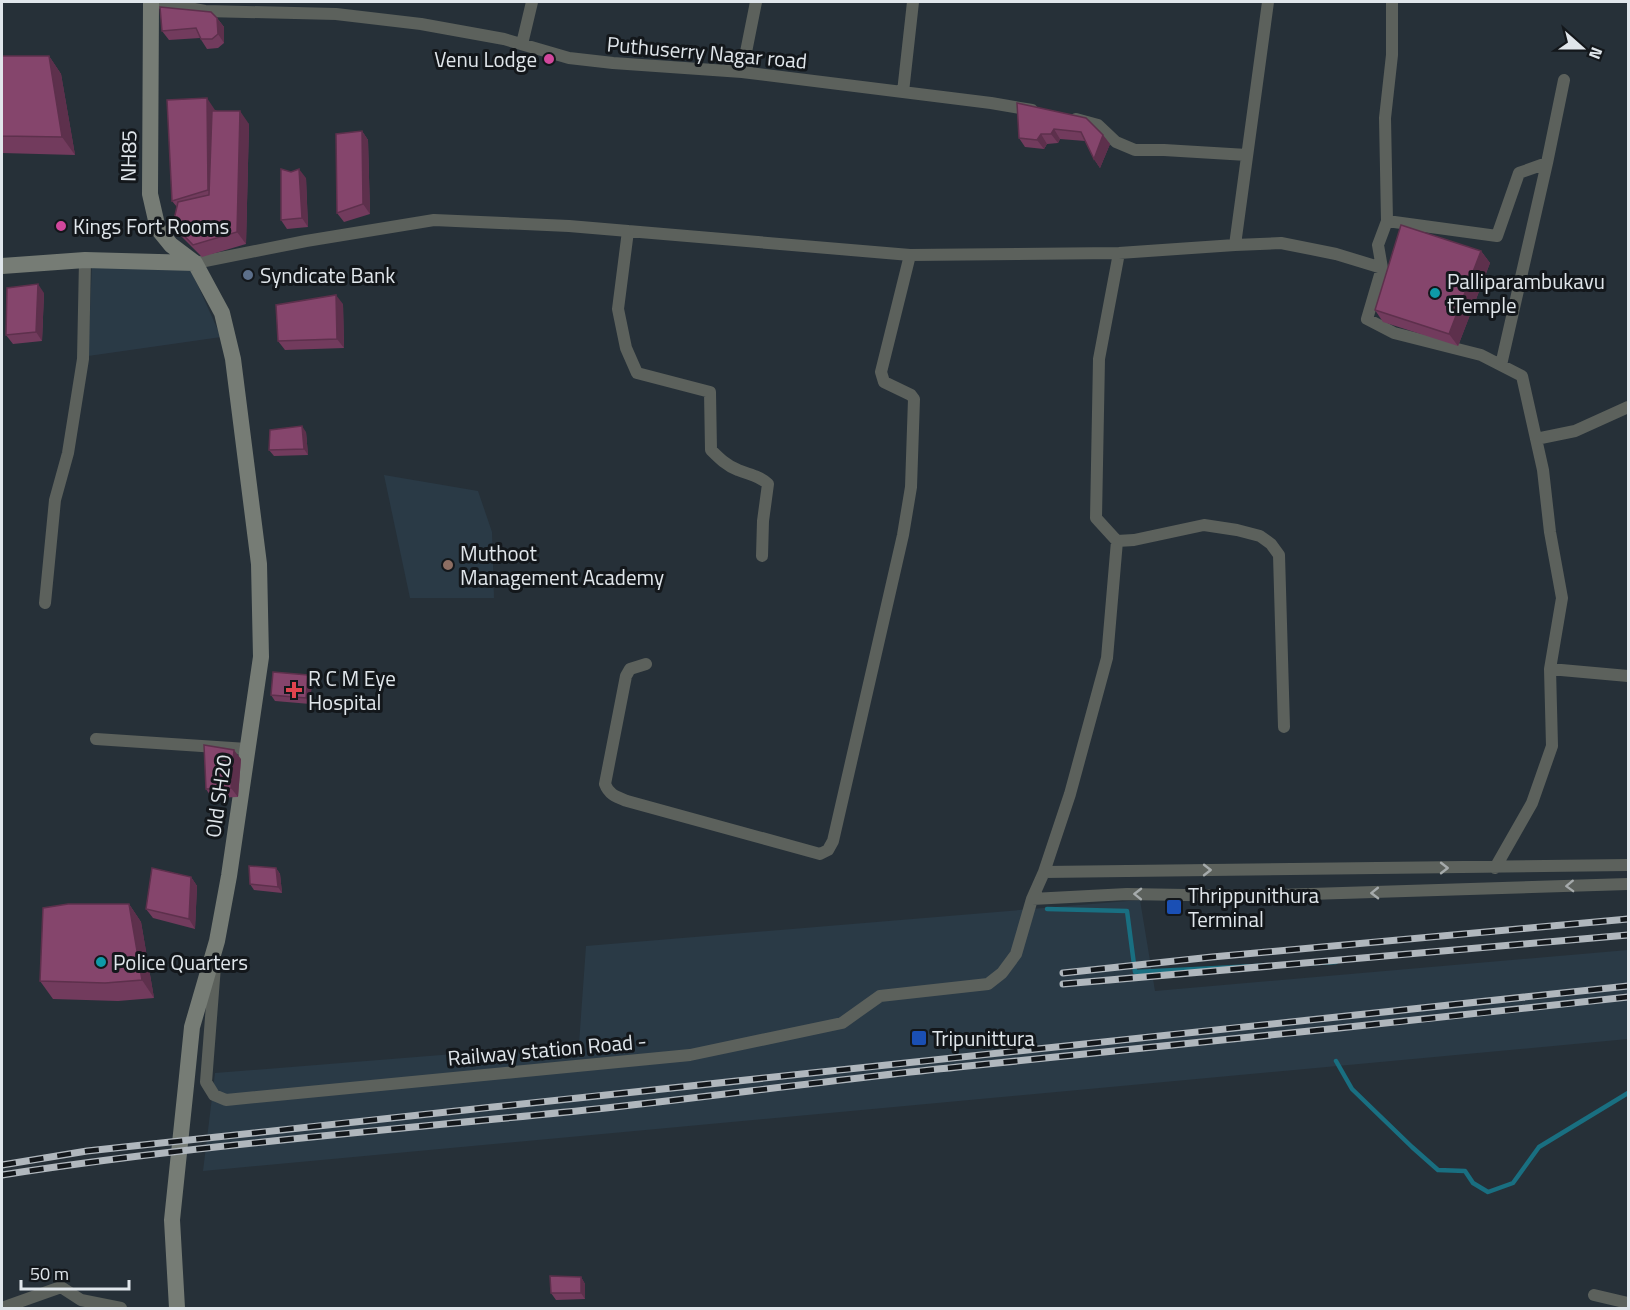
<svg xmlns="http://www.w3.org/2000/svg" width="1630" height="1310" font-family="'Titillium Web',sans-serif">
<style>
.built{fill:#2a3a46}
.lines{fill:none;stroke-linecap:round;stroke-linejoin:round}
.stream{stroke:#196f81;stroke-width:4.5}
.minor{stroke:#5c615c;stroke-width:12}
.secondary{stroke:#767c75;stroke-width:16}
.rail-casing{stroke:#b0b7bd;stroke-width:7}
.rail{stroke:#13171b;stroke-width:4.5;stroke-dasharray:14;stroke-linecap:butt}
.wall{fill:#723b5d}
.shaded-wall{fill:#5d304c}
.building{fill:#85456c;stroke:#5d304c;stroke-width:1.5}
.oneway{stroke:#a5aaab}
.hotel-dot{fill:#d1479c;stroke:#13171b;stroke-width:2}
.service-dot{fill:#5c6f8a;stroke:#13171b;stroke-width:2}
.culture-dot{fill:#0f9aa8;stroke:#13171b;stroke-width:2}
.education-dot{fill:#8d6e63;stroke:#13171b;stroke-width:2}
.health-dot{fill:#e0444e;stroke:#13171b;stroke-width:2}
.transit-dot{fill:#1a4fb4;stroke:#13171b;stroke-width:2}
.labels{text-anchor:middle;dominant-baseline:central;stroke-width:6;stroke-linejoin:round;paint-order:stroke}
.street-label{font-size:21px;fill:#e0e6eb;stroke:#13171b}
.poi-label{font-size:21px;fill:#e0e6eb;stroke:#13171b;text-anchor:start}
</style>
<rect width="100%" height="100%" fill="#263038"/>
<path class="built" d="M 92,265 L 191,270 L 221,337 L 88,356 Z
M 384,475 L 478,491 L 492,532 L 494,598 L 410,598 Z
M 1140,900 L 1155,991 L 1628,950 L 1628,1039 L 203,1171 L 215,1073 L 579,1044 L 586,946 Z"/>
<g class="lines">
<path class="stream" d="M 1047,909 L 1127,911 L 1135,972 L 1336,962
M 1336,1061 L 1352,1089 L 1412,1147 L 1438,1170 L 1465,1171 L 1473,1183 L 1488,1192 L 1513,1183 L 1539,1147 L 1628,1093"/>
<path class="minor" d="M 157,2 L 205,11 L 336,14 L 421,24 L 504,39 L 569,58 L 613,63 L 742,72 L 991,103 L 1032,110
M 522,44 L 532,2
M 742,72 L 756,2
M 903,92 L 913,2
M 1076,119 L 1098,125 L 1116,142 L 1135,150 L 1164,150 L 1247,155
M 1547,163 L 1564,80
M 1387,221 L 1497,236 L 1519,173 L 1547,163 L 1501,365
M 628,231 L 618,309 L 626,348 L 637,373 L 710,392 L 711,450 C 719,458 727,466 738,470 C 750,475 758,475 768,484 L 763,521 L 762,556
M 1235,245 L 1281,243 L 1336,254 L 1382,268 L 1367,319 L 1394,333 L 1481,355 L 1522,376 L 1543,470 L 1550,532 L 1562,598 L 1550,669 L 1552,746 L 1532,803 L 1495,868
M 195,263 L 306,241 L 434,220 L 569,226 L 910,255 L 1119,253 L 1235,245 L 1268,2
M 1382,268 L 1378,245 L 1387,221 L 1385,118 L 1392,55 L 1392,2
M 1536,439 L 1575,431 L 1628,407
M 1117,541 L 1134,540 L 1204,525 L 1237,530 L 1260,536 L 1271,544 L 1279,555 L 1284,727
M 45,603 L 55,500 L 68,453 L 83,359 L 85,260
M 646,664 L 630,669 L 626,676 L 605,784 C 609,795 617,797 627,801 L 820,854 L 828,850 L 833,841 L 903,535 L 911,487 L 914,399 L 911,395 L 884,382 L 881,372 L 910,255
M 1550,669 L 1628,676
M 96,739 L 247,749
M 1044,872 L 1628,865
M 1032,899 L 1127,894 L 1244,896 L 1628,884
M 215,966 L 206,1082 L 214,1095 L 226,1100 L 690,1055 L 842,1023 L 880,996 L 988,984 L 1002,973 L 1016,954 L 1032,899 L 1044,872 L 1070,794 L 1107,658 L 1117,541 L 1096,518 L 1099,359 L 1119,253
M 1594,1295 L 1628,1303
M 2,1308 L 61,1287 L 81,1300 L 121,1308"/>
<path class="secondary" d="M 151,2 L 150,194 L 158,229 L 171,245 L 195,263 L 222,313 L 233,359 L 259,564 L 261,657 L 229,876 L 217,941 L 192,1027 L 186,1086 L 172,1220 L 177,1308
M 2,266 L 85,260 L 195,263"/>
<defs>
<path id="rail" d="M 1063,973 L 1212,957 L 1628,919
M 1063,984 L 1628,935
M 2,1165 L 87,1151 L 493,1107 L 1628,986
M 2,1175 C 202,1144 405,1129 606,1108 C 723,1095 840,1079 958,1067 C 1181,1044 1405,1022 1628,997"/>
</defs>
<use href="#rail" class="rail-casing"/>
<use href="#rail" class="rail"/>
</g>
<path class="wall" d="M 65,2 L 84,2 L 66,3 Z
M 217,18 L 224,27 L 224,43 L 218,48 L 207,49 L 200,38 L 169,40 L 162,31 Z
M 2,56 L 49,56 L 61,74 L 75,155 L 2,153 Z
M 1017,103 L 1103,135 L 1110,144 L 1100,168 L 1094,159 L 1085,141 L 1060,139 L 1058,143 L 1047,144 L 1044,149 L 1025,147 L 1019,138 Z
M 215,110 L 249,124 L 246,244 L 202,257 L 181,236 L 173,224 L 177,207 L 172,201 Z
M 362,131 L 368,140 L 370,214 L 344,222 L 337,213 Z
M 306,178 L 308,227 L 287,229 L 281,220 Z
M 1481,251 L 1490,263 L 1458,346 L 1383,322 L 1375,310 Z
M 44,293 L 42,341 L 13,344 L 6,335 Z
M 343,304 L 344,348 L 285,350 L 278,341 Z
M 306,432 L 308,455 L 274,456 L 269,450 Z
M 308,675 L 312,681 L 310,704 L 275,701 L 271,695 Z
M 241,759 L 238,797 L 212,798 L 206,789 Z
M 276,868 L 280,874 L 282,893 L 254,890 L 250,884 Z
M 191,877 L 197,886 L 195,929 L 153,918 L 146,909 Z
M 129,904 L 141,922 L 154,998 L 118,1001 L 53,999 L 40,981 Z
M 581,1277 L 585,1284 L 585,1299 L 556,1300 L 551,1293 Z"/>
<path class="shaded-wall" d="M 217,18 L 224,27 L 224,43 L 218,34 Z
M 49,56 L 61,74 L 75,155 L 62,137 Z
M 207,98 L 215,110 L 217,202 L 208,190 Z
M 240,111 L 249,124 L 246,244 L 237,232 Z
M 1054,129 L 1060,139 L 1058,143 L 1051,134 Z
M 362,131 L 368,140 L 370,214 L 363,204 Z
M 1041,134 L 1047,144 L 1044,149 L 1037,140 Z
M 1103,135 L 1110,144 L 1100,168 L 1094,159 Z
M 299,169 L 306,178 L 308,227 L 302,218 Z
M 1481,251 L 1490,263 L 1458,346 L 1449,334 Z
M 38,284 L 44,293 L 42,341 L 36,332 Z
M 336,295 L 343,304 L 344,348 L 337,339 Z
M 302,426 L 306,432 L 308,455 L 304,449 Z
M 308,675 L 312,681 L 310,704 L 306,698 Z
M 234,750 L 241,759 L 238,797 L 231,788 Z
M 276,868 L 280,874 L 282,893 L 278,887 Z
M 191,877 L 197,886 L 195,929 L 189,919 Z
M 129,904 L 141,922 L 154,998 L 142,980 Z
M 581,1277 L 585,1284 L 585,1299 L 581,1293 Z"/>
<path class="building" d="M 160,7 L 211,12 L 217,18 L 218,34 L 212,39 L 201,39 L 196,28 L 162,31 Z
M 2,56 L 49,56 L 62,137 L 2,136 Z
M 207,98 L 208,190 L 172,201 L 167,100 Z
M 1017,103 L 1086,118 L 1103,135 L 1094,159 L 1081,132 L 1054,129 L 1051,134 L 1041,134 L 1037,140 L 1019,138 Z
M 212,111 L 240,111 L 237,232 L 193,245 L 173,224 L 178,202 L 209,195 Z
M 362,131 L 363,204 L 337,213 L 336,134 Z
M 281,169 L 291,172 L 299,169 L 302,218 L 281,220 Z
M 1401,225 L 1481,251 L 1449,334 L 1375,310 Z
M 38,284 L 36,332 L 6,335 L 7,288 Z
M 336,295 L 337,339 L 278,341 L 276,305 Z
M 302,426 L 304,449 L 269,450 L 270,430 Z
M 273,672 L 308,675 L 306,698 L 271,695 Z
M 204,745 L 234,750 L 231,788 L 206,789 Z
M 249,866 L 276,868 L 278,887 L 250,884 Z
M 152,868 L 191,877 L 189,919 L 146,909 Z
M 68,904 L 129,904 L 142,980 L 105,983 L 40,981 L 43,908 Z
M 550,1276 L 581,1277 L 581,1293 L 551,1293 Z"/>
<defs><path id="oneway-chevron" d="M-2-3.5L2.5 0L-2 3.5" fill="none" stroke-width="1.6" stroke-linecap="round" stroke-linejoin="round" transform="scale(1.5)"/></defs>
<g class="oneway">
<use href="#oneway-chevron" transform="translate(1444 868)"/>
<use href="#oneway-chevron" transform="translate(1207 870)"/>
<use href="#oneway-chevron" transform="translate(1570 886) rotate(178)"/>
<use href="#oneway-chevron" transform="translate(1375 893) rotate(179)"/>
<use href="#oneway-chevron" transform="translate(1138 894) rotate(-179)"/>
</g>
<g class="hotel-dot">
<circle cx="549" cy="59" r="6"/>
<circle cx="61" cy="226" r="6"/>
</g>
<circle class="service-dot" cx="248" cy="275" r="6"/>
<g class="culture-dot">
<circle cx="1435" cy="293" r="6"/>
<circle cx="101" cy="962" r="6"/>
</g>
<circle class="education-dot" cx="448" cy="565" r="6"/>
<path class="health-dot" d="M291 681h6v6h6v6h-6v6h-6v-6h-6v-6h6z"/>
<g class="transit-dot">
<rect x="1166" y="899" width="16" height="16" rx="3"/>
<rect x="911" y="1030" width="16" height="16" rx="3"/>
</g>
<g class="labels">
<g class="street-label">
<text transform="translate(707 52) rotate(5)">Puthuserry Nagar road</text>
<text transform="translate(128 156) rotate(-89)">NH85</text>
<text transform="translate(218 796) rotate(-82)">Old SH20</text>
<text transform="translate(547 1049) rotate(-5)">Railway station Road -</text>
</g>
<g class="poi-label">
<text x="537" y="59" text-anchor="end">Venu Lodge</text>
<text x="73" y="226">Kings Fort Rooms</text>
<text x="260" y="275">Syndicate Bank</text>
<text x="1447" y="281">Palliparambukavu<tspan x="1447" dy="24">tTemple</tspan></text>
<text x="460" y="553">Muthoot<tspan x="460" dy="24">Management Academy</tspan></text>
<text x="308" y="678">R C M Eye<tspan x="308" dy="24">Hospital</tspan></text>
<text x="1188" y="895">Thrippunithura<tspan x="1188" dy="24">Terminal</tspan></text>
<text x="113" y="962">Police Quarters</text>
<text x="932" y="1038">Tripunittura</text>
</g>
</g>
<rect width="1630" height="1310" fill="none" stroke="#e0e6eb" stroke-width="6"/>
<g transform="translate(1582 48) rotate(111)" stroke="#13171b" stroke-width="4.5" paint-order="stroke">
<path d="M0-4.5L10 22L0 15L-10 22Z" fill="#e0e6eb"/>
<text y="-9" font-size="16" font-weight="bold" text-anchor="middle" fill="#e0e6eb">N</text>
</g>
<path d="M21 1280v9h108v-9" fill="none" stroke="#e0e6eb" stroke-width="3"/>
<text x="30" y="1280" font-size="18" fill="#e0e6eb" stroke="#13171b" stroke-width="4.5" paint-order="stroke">50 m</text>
</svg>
